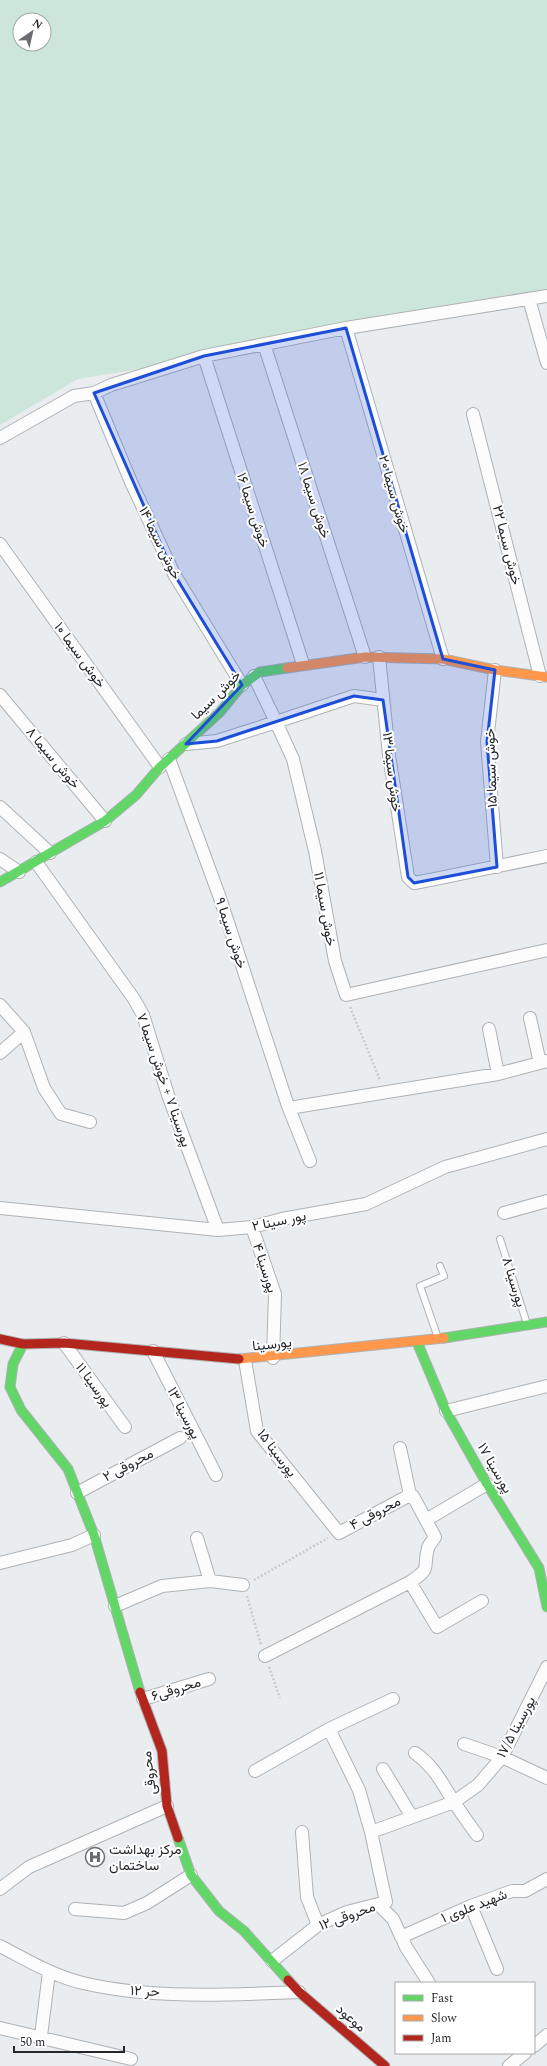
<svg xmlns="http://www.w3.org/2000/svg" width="547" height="2066" font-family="Spectral,Vazirmatn,serif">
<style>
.green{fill:#cce6db;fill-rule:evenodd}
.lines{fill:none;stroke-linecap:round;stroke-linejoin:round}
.lane-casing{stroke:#afb2b4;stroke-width:8}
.street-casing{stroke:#afb2b4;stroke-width:14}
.fast-casing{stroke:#afb2b4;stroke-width:11}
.slow-casing{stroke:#afb2b4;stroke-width:11}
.jam-casing{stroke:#afb2b4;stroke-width:11}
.path{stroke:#cbcccd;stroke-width:2.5;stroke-dasharray:2 2;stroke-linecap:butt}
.lane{stroke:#fcfcfd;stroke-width:6}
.street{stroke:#fcfcfd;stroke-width:12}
.fast{stroke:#63d668;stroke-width:9}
.slow{stroke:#ff974d;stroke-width:9}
.jam{stroke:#b3261e;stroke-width:9}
.marked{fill:#1d4ed8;fill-opacity:0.2;stroke:#1d4ed8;stroke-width:3;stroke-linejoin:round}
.labels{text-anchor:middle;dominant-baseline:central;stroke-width:4;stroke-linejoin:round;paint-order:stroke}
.street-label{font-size:14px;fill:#25272a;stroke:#fff}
.poi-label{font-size:14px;fill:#25272a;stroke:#fff;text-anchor:start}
</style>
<rect width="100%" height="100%" fill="#eaedf0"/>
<path class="green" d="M 0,0 L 547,0 L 547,303 L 78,379 L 0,425 ZM 20,20 L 44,20 L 44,44 L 20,44 Z"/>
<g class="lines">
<defs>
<path id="lane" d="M 500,1239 L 527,1324
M 438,1338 L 420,1286 L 444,1276 L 440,1266"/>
<path id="street" d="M 529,299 L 547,363
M 346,328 L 443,659
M 264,344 L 365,657
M 204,356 L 303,664
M 94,393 L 131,482 L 174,574 L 242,685
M 473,414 L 540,676
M 0,438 L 74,396 L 94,393 L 111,385 L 204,356 L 346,328 L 547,296
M 0,544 L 160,767
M 379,657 L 389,755 L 408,877 L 414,883 L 430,880 L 547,856
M 495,670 L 487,742 L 497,867
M 254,676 L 276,722 L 354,696 L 383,700
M 0,695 L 105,821
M 186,744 L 217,741 L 276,722 L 293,759 L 315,851 L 335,961 L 346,995 L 547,950
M 169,759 L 220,898 L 288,1106 L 310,1161
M 0,807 L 50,853
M 0,859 L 19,872
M 36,862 L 134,999 L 143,1015 L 168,1095 L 218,1230
M 0,1005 L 24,1032 L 44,1088 L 61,1114 L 90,1122
M 530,1018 L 540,1063
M 489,1029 L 498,1074
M 0,1053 L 24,1032
M 289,1108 L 498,1074 L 547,1061
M 0,1208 L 218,1230 L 252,1227 L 282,1219 L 366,1204 L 445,1167 L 547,1139
M 504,1213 L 547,1201
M 252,1227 L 275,1294 L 273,1358
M 64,1343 L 125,1427
M 153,1351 L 216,1475
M 245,1360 L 257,1431 L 339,1533 L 410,1495 L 413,1496 L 435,1537 C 433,1541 429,1544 428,1548 C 422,1569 433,1567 410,1582 L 265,1656
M 446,1411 L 547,1386
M 400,1448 L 410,1495
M 77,1493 L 180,1438
M 426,1520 L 487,1484
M 197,1538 L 210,1581
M 0,1563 L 72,1545 L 94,1535
M 410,1582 L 437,1627 L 482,1601
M 115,1606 L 162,1586 L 210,1581 L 243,1585
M 143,1699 L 209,1679
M 464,1744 L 502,1757 L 547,1778
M 415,1753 C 435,1767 441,1782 454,1802 C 461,1813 469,1824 477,1835
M 383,1769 L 412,1817
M 255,1771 L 329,1729 L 393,1699
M 302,1832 L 307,1897 L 318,1925
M 371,1832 L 454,1802 L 478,1785 L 502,1757 L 547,1667
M 0,1889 L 29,1867 L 167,1806
M 378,1904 L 393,1919 L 406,1947 L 429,1983
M 471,1906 L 497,1969
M 75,1909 L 124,1913 L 147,1903 L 191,1875
M 401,1937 L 471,1906 L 512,1891 L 525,1891 L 547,1879
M 0,1946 C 27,1960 53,1976 83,1983 C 150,1999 230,1995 299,1992
M 272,1961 L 318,1925 L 347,1912 L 386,1902 L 371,1832 L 359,1790 L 329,1729
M 0,2028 L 131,2059
M 41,2036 L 49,1972
M 534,2046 L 547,2035
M 509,2066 L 525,2053"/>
<path id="fast" d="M 0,882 L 105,821 L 136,795 L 160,767 L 220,712 L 242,685 L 260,672 L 287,668
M 444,1338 L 547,1322
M 417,1342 L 446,1411 L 487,1484 L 539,1568 L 547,1607
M 23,1344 L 13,1364 L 10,1387 L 21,1410 L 68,1469 L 94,1535 L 140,1692
M 178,1838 L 191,1875 L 219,1911 L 244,1931 L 288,1980"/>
<path id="slow" d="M 287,668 L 365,657 L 443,659 L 495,670 L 547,677
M 239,1359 L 444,1338"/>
<path id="jam" d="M 0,1339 L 23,1344 L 64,1343 L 239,1359
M 140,1692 L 162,1751 L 167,1806 L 178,1838
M 288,1980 L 299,1992 L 385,2066"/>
</defs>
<use href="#lane" class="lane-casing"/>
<use href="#street" class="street-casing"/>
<use href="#fast" class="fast-casing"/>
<use href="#slow" class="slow-casing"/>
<use href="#jam" class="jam-casing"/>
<path class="path" d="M 350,1007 L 380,1080
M 254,1580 L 328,1538
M 247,1596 L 261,1645
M 269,1667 L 280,1698"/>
<use href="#lane" class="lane"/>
<use href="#street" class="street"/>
<use href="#fast" class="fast"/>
<use href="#slow" class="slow"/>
<use href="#jam" class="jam"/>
</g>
<path class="marked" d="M 346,328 L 443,659 L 495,670 L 487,742 L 497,867 L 414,883 L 408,877 L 383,700 L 354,696 L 217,741 L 186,744 L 242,685 L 174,574 L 94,393 L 204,356 Z"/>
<defs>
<symbol id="hospital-ring" viewBox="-11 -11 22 22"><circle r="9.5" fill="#fff" stroke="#6a6c6f" stroke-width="1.5"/><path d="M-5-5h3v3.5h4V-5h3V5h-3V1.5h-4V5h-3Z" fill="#6a6c6f"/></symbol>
</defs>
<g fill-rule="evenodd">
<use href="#hospital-ring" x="84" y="1846" width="22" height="22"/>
</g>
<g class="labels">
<g class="street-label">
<text transform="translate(394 494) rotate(74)">خوش سیما ۲۰</text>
<text transform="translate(314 500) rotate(72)">خوش سیما ۱۸</text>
<text transform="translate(253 510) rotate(72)">خوش سیما ۱۶</text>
<text transform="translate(160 543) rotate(64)">خوش سیما ۱۴</text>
<text transform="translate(507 545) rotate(76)">خوش سیما ۲۲</text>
<text transform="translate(80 655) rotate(54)">خوش سیما ۱۰</text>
<text transform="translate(216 695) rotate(-45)">خوش سیما</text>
<text transform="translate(53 758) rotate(50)">خوش سیما ۸</text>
<text transform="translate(491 768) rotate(-92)">خوش سیما ۱۵</text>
<text transform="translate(392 772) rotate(83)">خوش سیما ۱۳</text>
<text transform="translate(325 909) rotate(80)">خوش سیما ۱۱</text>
<text transform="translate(231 933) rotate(72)">خوش سیما ۹</text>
<text transform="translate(164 1080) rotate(71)">پورسینا ۷ + خوش سیما ۷</text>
<text transform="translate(279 1221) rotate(-12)">پور سینا ۲</text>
<text transform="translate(265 1268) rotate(72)">پورسینا ۴</text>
<text transform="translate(514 1282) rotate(73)">پورسینا ۸</text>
<text transform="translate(272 1344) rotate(-6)">پورسینا</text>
<text transform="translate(94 1385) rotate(54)">پورسینا ۱۱</text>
<text transform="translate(184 1413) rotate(63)">پورسینا ۱۳</text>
<text transform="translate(277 1453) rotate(53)">پورسینا ۱۵</text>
<text transform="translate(128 1465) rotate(-28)">محروقی ۲</text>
<text transform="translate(495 1468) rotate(60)">پورسینا ۱۷</text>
<text transform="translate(375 1513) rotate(-28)">محروقی ۴</text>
<text transform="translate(176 1689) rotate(-17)">محروقی۶</text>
<text transform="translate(516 1727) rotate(-62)">پورسینا ۱۷/۵</text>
<text transform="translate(149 1773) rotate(-97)">محروقی</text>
<text transform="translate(474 1906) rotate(-21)">شهید علوی ۱</text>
<text transform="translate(347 1916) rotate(-20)">محروقی ۱۲</text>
<text transform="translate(145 1991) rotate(3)">حر ۱۲</text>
<text transform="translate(351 2018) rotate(41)">موعود</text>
</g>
<g class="poi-label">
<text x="109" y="1849">مرکز بهداشت<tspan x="109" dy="16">ساختمان</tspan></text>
</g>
</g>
<rect x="395" y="1982" width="140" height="72" fill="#ffffff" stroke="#a8a9aa"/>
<rect x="403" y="1995" width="20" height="6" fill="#63d668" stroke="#a8a9aa"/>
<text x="431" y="2002" font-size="12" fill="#25272a">Fast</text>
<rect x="403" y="2015" width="20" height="6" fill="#ff974d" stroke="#a8a9aa"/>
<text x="431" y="2022" font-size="12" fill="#25272a">Slow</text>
<rect x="403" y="2035" width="20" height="6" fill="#b3261e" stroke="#a8a9aa"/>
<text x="431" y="2042" font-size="12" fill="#25272a">Jam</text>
<g transform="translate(32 32) rotate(34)"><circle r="19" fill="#ffffff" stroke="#a8a9aa"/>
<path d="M0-3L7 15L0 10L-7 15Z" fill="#6a6c6f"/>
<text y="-6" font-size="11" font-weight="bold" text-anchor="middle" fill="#25272a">N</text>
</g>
<path d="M14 2046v6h110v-6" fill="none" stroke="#25272a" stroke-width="2"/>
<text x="20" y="2046" font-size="12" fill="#25272a" stroke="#ffffff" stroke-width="3" paint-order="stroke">50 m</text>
</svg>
